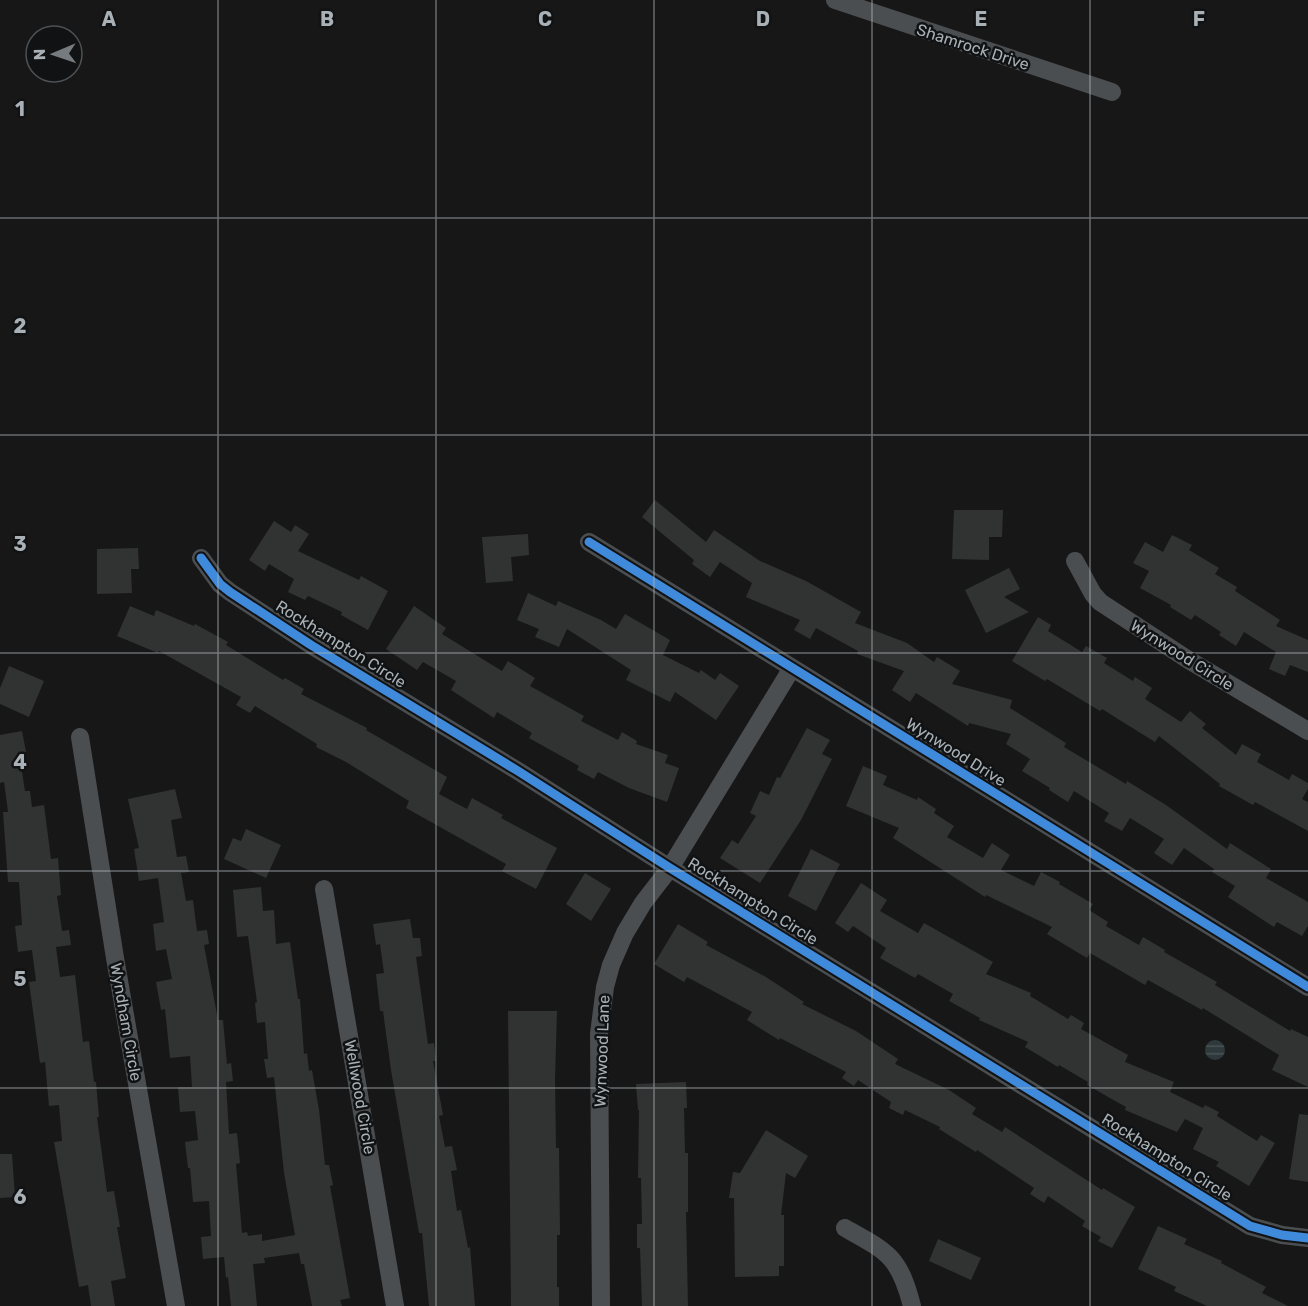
<svg xmlns="http://www.w3.org/2000/svg" width="1308" height="1306" font-family="Rubik,sans-serif">
<style>
.water{fill:url(#water-rules)}
.building{fill:#313232}
.lines{fill:none;stroke-linecap:round;stroke-linejoin:round}
.street{stroke:#4b4e50;stroke-width:18}
.cycleway-casing{stroke:#111213;stroke-width:13}
.cycleway{stroke:#408adc;stroke-width:9}
.grid{fill:none;stroke:#a9b1b7;stroke-width:1.5;stroke-opacity:0.55}
.labels{text-anchor:middle;dominant-baseline:central;stroke-width:5;stroke-linejoin:round;paint-order:stroke}
.street-label{font-size:16px;fill:#a9b1b7;stroke:#111213}
.grid-label{font-size:20px;text-anchor:middle;font-weight:bold;fill:#a9b1b7;stroke:#111213;stroke-width:5;stroke-linejoin:round;paint-order:stroke}
</style>
<defs>
<pattern id="water-rules" width="6" height="5" patternUnits="userSpaceOnUse" patternTransform="scale(1.5)"><rect width="6" height="5" fill="#2e393c"/><path d="M0 2.5h6" fill="none" stroke="#495356"/></pattern>
</defs>
<rect width="100%" height="100%" fill="#171717"/>
<path class="water" d="M1205 1050a10 10 0 1 1 20 0a10 10 0 1 1-20 0Z"/>
<path class="building" d="M 655,500 L 706,542 L 714,530 L 760,561 L 806,581 L 861,612 L 855,623 L 907,643 L 934,662 L 937,657 L 960,671 L 952,684 L 1012,700 L 1010,708 L 1066,743 L 1064,747 L 1126,784 L 1127,781 L 1166,805 L 1227,849 L 1230,843 L 1271,869 L 1266,878 L 1308,902 L 1308,926 L 1302,936 L 1277,922 L 1274,927 L 1228,897 L 1235,886 L 1212,872 L 1214,869 L 1184,848 L 1172,865 L 1154,853 L 1164,839 L 1130,818 L 1122,831 L 1104,821 L 1109,813 L 1074,791 L 1068,802 L 1049,790 L 1050,788 L 1022,771 L 1030,759 L 1006,744 L 1011,734 L 969,723 L 968,726 L 916,693 L 910,702 L 892,690 L 904,671 L 857,654 L 858,651 L 816,628 L 810,639 L 794,630 L 800,620 L 746,597 L 752,583 L 720,562 L 710,577 L 692,564 L 694,560 L 642,517 Z
M 954,510 L 1003,510 L 1002,537 L 989,537 L 989,560 L 952,559 Z
M 274,521 L 291,532 L 295,525 L 309,534 L 298,551 L 359,580 L 361,576 L 388,591 L 368,630 L 341,615 L 342,612 L 308,596 L 305,600 L 288,592 L 294,579 L 269,564 L 265,571 L 249,560 Z
M 528,534 L 529,555 L 511,557 L 513,581 L 486,583 L 482,537 Z
M 1172,535 L 1192,545 L 1189,550 L 1219,568 L 1215,574 L 1237,587 L 1235,591 L 1280,620 L 1276,626 L 1308,640 L 1308,672 L 1290,665 L 1285,676 L 1269,669 L 1276,652 L 1244,632 L 1236,646 L 1219,635 L 1221,632 L 1195,615 L 1191,620 L 1170,607 L 1171,605 L 1140,588 L 1149,571 L 1133,563 L 1145,542 L 1163,552 Z
M 138,548 L 139,569 L 131,569 L 132,593 L 97,594 L 97,549 Z
M 1009,568 L 1020,589 L 1004,597 L 1029,612 L 986,633 L 965,590 Z
M 528,593 L 556,606 L 558,601 L 601,620 L 616,629 L 625,614 L 670,640 L 663,655 L 699,673 L 701,670 L 715,680 L 720,673 L 739,686 L 716,720 L 675,692 L 670,702 L 626,680 L 631,670 L 567,629 L 559,647 L 535,637 L 539,629 L 517,620 Z
M 130,606 L 154,616 L 156,610 L 194,626 L 195,624 L 228,642 L 226,645 L 283,680 L 285,678 L 304,689 L 301,694 L 367,728 L 366,730 L 447,777 L 439,794 L 467,809 L 472,798 L 503,815 L 501,818 L 557,848 L 536,889 L 502,871 L 506,864 L 406,808 L 409,801 L 346,762 L 316,747 L 317,744 L 255,706 L 250,713 L 236,705 L 241,697 L 159,651 L 158,653 L 117,636 Z
M 414,606 L 446,628 L 442,634 L 502,671 L 508,661 L 535,678 L 530,686 L 584,716 L 581,721 L 618,740 L 622,732 L 637,741 L 636,744 L 668,755 L 665,763 L 679,768 L 667,802 L 629,788 L 598,772 L 594,779 L 577,770 L 579,766 L 529,738 L 532,733 L 497,712 L 494,718 L 451,690 L 456,681 L 423,662 L 417,670 L 386,649 Z
M 1038,617 L 1051,625 L 1048,631 L 1082,652 L 1086,646 L 1107,658 L 1104,663 L 1133,681 L 1135,677 L 1152,688 L 1145,699 L 1181,722 L 1190,711 L 1206,724 L 1202,728 L 1236,755 L 1242,744 L 1261,754 L 1257,762 L 1289,780 L 1292,774 L 1308,783 L 1308,789 L 1302,799 L 1308,802 L 1308,831 L 1255,802 L 1253,805 L 1219,786 L 1220,784 L 1159,736 L 1155,742 L 1102,709 L 1100,711 L 1047,679 L 1045,681 L 1012,661 Z
M 9,666 L 44,681 L 29,717 L 0,704 L 0,688 Z
M 807,728 L 830,740 L 822,754 L 832,759 L 801,820 L 760,883 L 720,858 L 732,840 L 738,844 L 756,816 L 750,813 L 760,791 L 769,795 L 777,777 L 780,778 Z
M 22,731 L 26,752 L 19,753 L 25,791 L 30,791 L 32,807 L 44,805 L 51,859 L 58,858 L 61,895 L 57,896 L 62,931 L 69,930 L 71,945 L 56,947 L 60,977 L 75,975 L 83,1042 L 89,1041 L 94,1082 L 96,1082 L 99,1117 L 97,1117 L 107,1192 L 114,1191 L 120,1227 L 117,1227 L 126,1278 L 111,1281 L 115,1306 L 91,1306 L 88,1285 L 79,1287 L 54,1142 L 62,1141 L 59,1105 L 49,1106 L 45,1062 L 40,1063 L 29,982 L 36,981 L 32,950 L 18,952 L 15,926 L 22,925 L 19,882 L 8,882 L 3,812 L 8,812 L 4,782 L 0,783 L 0,735 Z
M 863,766 L 887,776 L 883,785 L 917,800 L 918,797 L 936,809 L 934,813 L 954,826 L 947,837 L 983,858 L 992,843 L 1010,855 L 1001,870 L 1034,886 L 1041,872 L 1060,882 L 1059,884 L 1093,904 L 1089,910 L 1108,922 L 1106,926 L 1139,945 L 1143,937 L 1165,950 L 1164,952 L 1217,982 L 1215,985 L 1290,1031 L 1291,1029 L 1308,1037 L 1308,1087 L 1272,1070 L 1279,1055 L 1203,1008 L 1202,1010 L 1148,980 L 1145,985 L 1090,953 L 1087,958 L 1047,934 L 1052,927 L 986,895 L 985,897 L 893,838 L 899,828 L 846,806 Z
M 175,789 L 182,818 L 171,820 L 177,857 L 186,856 L 189,872 L 181,873 L 186,901 L 193,900 L 197,931 L 207,930 L 209,944 L 204,945 L 218,1020 L 223,1020 L 227,1064 L 231,1063 L 233,1081 L 226,1082 L 229,1134 L 237,1133 L 240,1163 L 236,1164 L 242,1233 L 247,1232 L 248,1236 L 262,1234 L 262,1241 L 295,1235 L 284,1173 L 274,1077 L 267,1078 L 264,1059 L 268,1059 L 265,1022 L 257,1023 L 255,1003 L 257,1002 L 248,936 L 237,937 L 233,890 L 261,887 L 263,911 L 274,910 L 276,944 L 290,942 L 298,999 L 300,999 L 304,1054 L 307,1053 L 309,1071 L 312,1070 L 319,1110 L 325,1165 L 329,1165 L 333,1185 L 330,1186 L 350,1298 L 340,1300 L 342,1306 L 312,1306 L 304,1264 L 301,1264 L 299,1253 L 264,1258 L 265,1263 L 253,1264 L 257,1306 L 231,1306 L 228,1277 L 226,1278 L 224,1257 L 203,1259 L 201,1237 L 211,1236 L 209,1201 L 193,1202 L 190,1168 L 188,1168 L 185,1142 L 198,1140 L 195,1111 L 180,1112 L 178,1087 L 192,1087 L 190,1056 L 170,1058 L 165,1009 L 161,1010 L 156,982 L 172,979 L 166,949 L 156,951 L 153,924 L 164,922 L 158,878 L 139,881 L 134,849 L 139,848 L 128,799 Z
M 246,829 L 281,845 L 266,878 L 224,859 L 233,838 L 241,841 Z
M 811,849 L 840,864 L 816,911 L 788,896 Z
M 585,873 L 611,889 L 591,921 L 566,904 Z
M 861,883 L 887,900 L 880,911 L 918,933 L 924,923 L 993,962 L 986,974 L 1031,993 L 1030,996 L 1068,1019 L 1071,1015 L 1084,1023 L 1081,1029 L 1128,1055 L 1125,1062 L 1174,1082 L 1170,1092 L 1203,1108 L 1205,1105 L 1219,1112 L 1217,1116 L 1257,1141 L 1261,1135 L 1275,1143 L 1249,1186 L 1216,1166 L 1219,1162 L 1193,1149 L 1203,1128 L 1185,1119 L 1177,1132 L 1125,1110 L 1126,1107 L 1087,1085 L 1088,1082 L 1059,1065 L 1058,1067 L 1025,1047 L 1028,1042 L 979,1020 L 980,1018 L 949,1001 L 953,994 L 918,974 L 915,978 L 880,958 L 886,948 L 853,926 L 848,932 L 835,923 Z
M 410,919 L 413,938 L 420,938 L 422,956 L 416,957 L 428,1044 L 434,1043 L 436,1061 L 433,1061 L 443,1115 L 439,1116 L 445,1147 L 452,1146 L 457,1170 L 451,1171 L 457,1211 L 461,1210 L 468,1248 L 470,1247 L 475,1306 L 429,1306 L 422,1233 L 419,1233 L 391,1070 L 383,1011 L 380,1011 L 376,974 L 384,973 L 380,944 L 376,945 L 373,924 Z
M 678,924 L 708,942 L 706,945 L 766,977 L 804,1002 L 802,1004 L 856,1031 L 898,1059 L 895,1064 L 949,1090 L 976,1108 L 972,1114 L 1002,1132 L 1005,1127 L 1102,1190 L 1103,1188 L 1135,1207 L 1112,1248 L 1098,1241 L 1101,1237 L 1082,1226 L 1085,1221 L 1048,1196 L 1044,1203 L 1030,1194 L 1034,1188 L 977,1150 L 976,1152 L 939,1129 L 940,1127 L 905,1110 L 903,1115 L 889,1108 L 891,1102 L 858,1080 L 854,1086 L 842,1078 L 846,1072 L 780,1038 L 779,1040 L 747,1020 L 752,1012 L 687,977 L 684,982 L 654,964 Z
M 508,1011 L 557,1011 L 555,1079 L 556,1148 L 559,1148 L 560,1235 L 557,1235 L 557,1287 L 559,1287 L 559,1306 L 511,1306 Z
M 686,1082 L 687,1108 L 684,1108 L 685,1153 L 688,1153 L 688,1212 L 686,1212 L 688,1306 L 642,1306 L 640,1248 L 637,1248 L 637,1224 L 642,1224 L 641,1178 L 638,1178 L 639,1110 L 638,1110 L 636,1084 Z
M 1299,1114 L 1308,1115 L 1308,1182 L 1289,1179 Z
M 766,1130 L 808,1156 L 795,1178 L 786,1173 L 781,1215 L 784,1215 L 784,1266 L 779,1266 L 779,1276 L 735,1277 L 734,1198 L 729,1198 L 733,1172 L 740,1173 Z
M 0,1154 L 12,1154 L 15,1197 L 0,1198 Z
M 1158,1226 L 1187,1239 L 1184,1244 L 1222,1261 L 1221,1263 L 1266,1287 L 1262,1293 L 1288,1306 L 1207,1306 L 1174,1291 L 1176,1287 L 1138,1269 Z
M 938,1239 L 981,1258 L 971,1280 L 929,1261 Z"/>
<g class="lines">
<path class="street" d="M 835,0 L 1112,92
M 589,542 L 1308,987
M 201,558 L 220,584 L 230,592 L 311,645 L 518,771 L 670,868 L 1250,1226 L 1282,1235 L 1308,1238
M 1075,561 L 1093,594 L 1100,602 L 1187,659 L 1308,731
M 80,737 L 115,958 L 176,1306
M 324,889 L 395,1306
M 845,1228 C 888,1252 899,1256 912,1306
M 601,1306 L 599,1034 L 605,987 L 611,965 L 625,933 L 643,903 L 670,868 L 792,668"/>
<defs>
<path id="cycleway" d="M 589,542 L 1308,987
M 201,558 L 220,584 L 230,592 L 311,645 L 518,771 L 670,868 L 1250,1226 L 1282,1235 L 1308,1238"/>
</defs>
<use href="#cycleway" class="cycleway-casing"/>
<use href="#cycleway" class="cycleway"/>
</g>
<path class="grid" d="M 218,0 L 218,1306M 436,0 L 436,1306M 654,0 L 654,1306M 872,0 L 872,1306M 1090,0 L 1090,1306M 0,218 L 1308,218M 0,435 L 1308,435M 0,653 L 1308,653M 0,871 L 1308,871M 0,1088 L 1308,1088"/>
<g class="labels">
<g class="street-label">
<text transform="translate(973 47) rotate(18)">Shamrock Drive</text>
<text transform="translate(341 644) rotate(32)">Rockhampton Circle</text>
<text transform="translate(1182 655) rotate(32)">Wynwood Circle</text>
<text transform="translate(956 752) rotate(32)">Wynwood Drive</text>
<text transform="translate(753 901) rotate(32)">Rockhampton Circle</text>
<text transform="translate(126 1022) rotate(80)">Wyndham Circle</text>
<text transform="translate(602 1051) rotate(-88)">Wynwood Lane</text>
<text transform="translate(360 1097) rotate(80)">Wellwood Circle</text>
<text transform="translate(1167 1157) rotate(32)">Rockhampton Circle</text>
</g>
</g>
<g class="grid-label">
<text x="109" y="26">A</text>
<text x="327" y="26">B</text>
<text x="545" y="26">C</text>
<text x="763" y="26">D</text>
<text x="981" y="26">E</text>
<text x="1199" y="26">F</text>
<text x="20" y="116">1</text>
<text x="20" y="333">2</text>
<text x="20" y="551">3</text>
<text x="20" y="769">4</text>
<text x="20" y="986">5</text>
<text x="20" y="1204">6</text>
</g>
<g transform="translate(54 54) rotate(268)"><circle r="28" fill="#111213" stroke="#4e5255" stroke-width="1.5"/>
<path d="M0-4.5L10 22L0 15L-10 22Z" fill="#767b7f"/>
<text y="-9" font-size="16" font-weight="bold" text-anchor="middle" fill="#a9b1b7">N</text>
</g>
</svg>
